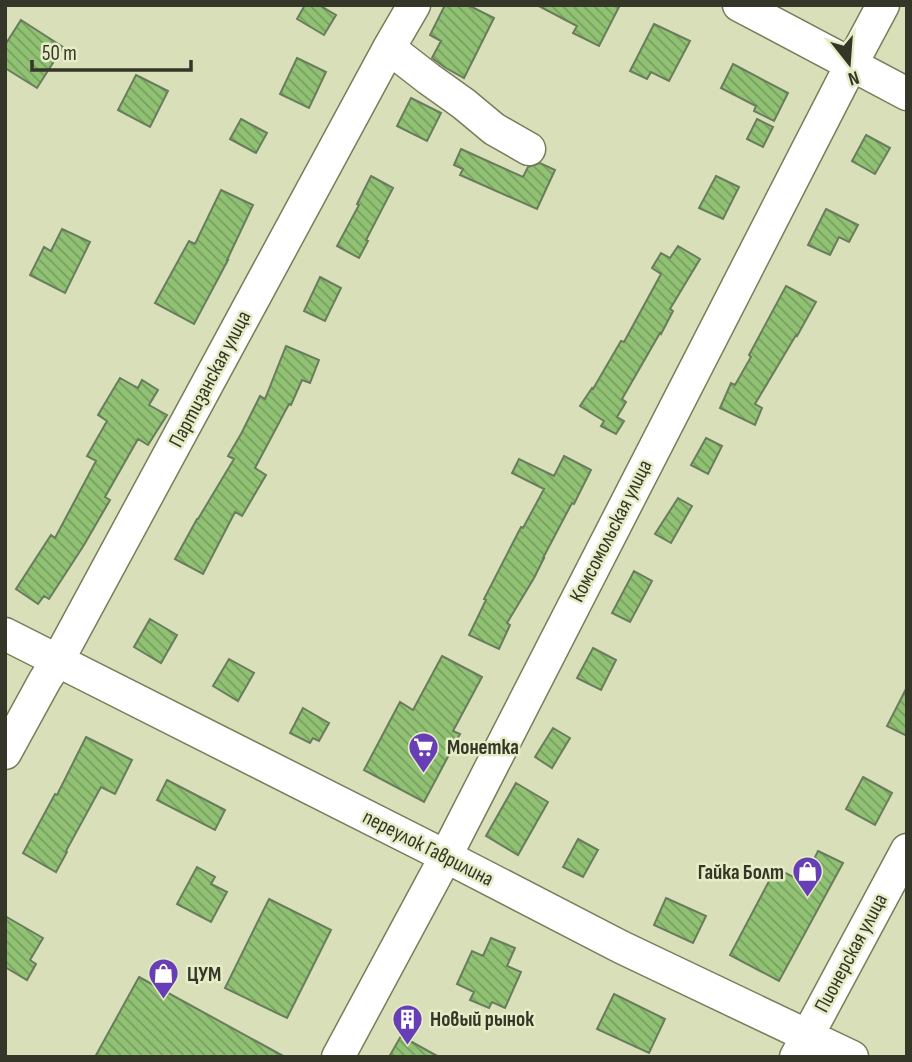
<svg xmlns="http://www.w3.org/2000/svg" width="912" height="1062" font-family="'Sofia Sans Condensed',sans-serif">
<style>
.building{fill:url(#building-back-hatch);stroke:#697d5e;stroke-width:2}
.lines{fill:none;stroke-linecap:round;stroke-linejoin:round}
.minor-casing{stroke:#787d5a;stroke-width:35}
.minor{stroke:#fff;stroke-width:32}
.labels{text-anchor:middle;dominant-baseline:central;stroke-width:5;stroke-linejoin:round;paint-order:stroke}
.street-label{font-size:21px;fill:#343627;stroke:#e6ecc5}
.poi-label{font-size:21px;font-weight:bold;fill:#343627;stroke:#e6ecc5;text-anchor:start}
</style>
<defs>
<pattern id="building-back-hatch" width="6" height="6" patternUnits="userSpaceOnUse" patternTransform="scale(1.75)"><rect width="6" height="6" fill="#91c274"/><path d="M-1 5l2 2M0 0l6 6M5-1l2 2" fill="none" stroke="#779e5f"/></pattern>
</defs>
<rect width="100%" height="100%" fill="#d9dfb8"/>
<path class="building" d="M 305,5 L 319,5 L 336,15 L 324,35 L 297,19 Z
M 445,5 L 468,5 L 494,18 L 464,78 L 446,68 L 432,58 L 441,41 L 430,35 Z
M 537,5 L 620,5 L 599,46 L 573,33 L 577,26 Z
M 21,20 L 63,47 L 37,88 L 5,68 L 5,45 Z
M 654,24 L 690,41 L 669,81 L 651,72 L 647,79 L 630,71 Z
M 297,58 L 326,72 L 309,108 L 280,94 Z
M 733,64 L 788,93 L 774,121 L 754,111 L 756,106 L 721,88 Z
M 136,75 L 168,91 L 150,127 L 118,110 Z
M 411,98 L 441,113 L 427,141 L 397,126 Z
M 241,119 L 267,133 L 256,153 L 230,139 Z
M 757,119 L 773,127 L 763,147 L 747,139 Z
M 866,135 L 890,148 L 875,174 L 852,161 Z
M 461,149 L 523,177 L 528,167 L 540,163 L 555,170 L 537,209 L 460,175 L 463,169 L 454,165 Z
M 371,176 L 393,188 L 366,240 L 368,241 L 359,258 L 337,246 L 359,205 L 357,204 Z
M 716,176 L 739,187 L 723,219 L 699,208 Z
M 221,190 L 253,205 L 227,260 L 228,260 L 194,324 L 155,303 L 189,241 L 195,244 Z
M 826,209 L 858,225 L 849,242 L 839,237 L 830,255 L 808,245 Z
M 62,229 L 90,242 L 65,293 L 30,275 L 44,247 L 51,251 Z
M 678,246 L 700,259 L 670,309 L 673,311 L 661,334 L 660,333 L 622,399 L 626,402 L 617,417 L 624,421 L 616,434 L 601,426 L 604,421 L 580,406 L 592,388 L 593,389 L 621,341 L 624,342 L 661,274 L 652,268 L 661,253 L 670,258 Z
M 320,277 L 341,288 L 325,321 L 304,311 Z
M 786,286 L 816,302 L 797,336 L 796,335 L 755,404 L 762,408 L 755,425 L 720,408 L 731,383 L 735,385 L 751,357 L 749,355 Z
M 286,346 L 319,360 L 310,383 L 302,380 L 291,405 L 289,404 L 255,468 L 266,475 L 242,516 L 235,512 L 203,574 L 175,559 L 197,519 L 198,519 L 234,459 L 228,456 L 241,434 L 260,396 L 265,399 Z
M 120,378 L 138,388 L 142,380 L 158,390 L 149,405 L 167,415 L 148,445 L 138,439 L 105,497 L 110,500 L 84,545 L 49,599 L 44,596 L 38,604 L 16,589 L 51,535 L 55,538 L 96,461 L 87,456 L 107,421 L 98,415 Z
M 706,438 L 722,446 L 708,474 L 691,465 Z
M 564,456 L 591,470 L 574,504 L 572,503 L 543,558 L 544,558 L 534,578 L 507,623 L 510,625 L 499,649 L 469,635 L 486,600 L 484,599 L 521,527 L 523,528 L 544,489 L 512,473 L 519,459 L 554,476 Z
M 678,498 L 692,506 L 671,543 L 655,534 Z
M 634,571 L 652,581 L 630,622 L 612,613 Z
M 150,619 L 177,635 L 161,663 L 134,647 Z
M 593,648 L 616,660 L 601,690 L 577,678 Z
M 442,656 L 482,677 L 453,731 L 460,734 L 424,802 L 364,770 L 400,702 L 413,710 Z
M 229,659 L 254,673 L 238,701 L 213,686 Z
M 907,687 L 907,736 L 887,726 Z
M 303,708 L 329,723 L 319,741 L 313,738 L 310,743 L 290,733 Z
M 553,728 L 570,738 L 552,768 L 535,757 Z
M 86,737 L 132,760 L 115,794 L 101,787 L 66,851 L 67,852 L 56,872 L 23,853 L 55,794 L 57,795 Z
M 863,777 L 892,793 L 875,825 L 846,809 Z
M 167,780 L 225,810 L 215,830 L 157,800 Z
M 516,783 L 548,802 L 518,855 L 486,836 Z
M 578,839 L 598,850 L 583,877 L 563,867 Z
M 818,851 L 843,863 L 779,981 L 730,955 L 776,868 L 803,882 Z
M 197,867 L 215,877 L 211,884 L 227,892 L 211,922 L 177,904 Z
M 666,898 L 706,916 L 693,943 L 654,925 Z
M 269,899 L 331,930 L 287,1018 L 225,988 Z
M 5,916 L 43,938 L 30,960 L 36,964 L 27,980 L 5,967 Z
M 491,938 L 515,948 L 507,966 L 521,972 L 505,1008 L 492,1002 L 489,1008 L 470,1000 L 474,992 L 457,984 L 472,951 L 483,956 Z
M 139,977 L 285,1057 L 95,1057 Z
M 614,994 L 665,1019 L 649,1053 L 597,1029 Z
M 401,1036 L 439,1057 L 389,1057 Z"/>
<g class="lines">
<defs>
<path id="minor" d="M 739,5 L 907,94
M 389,48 L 429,79 L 464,104 L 494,129 L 529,149
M 5,634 L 445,856 L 621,947 L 852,1057
M 5,753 L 45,680 L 58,660 L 389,48 L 414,5
M 338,1057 L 437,873 L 851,65 L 883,5
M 796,1057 L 907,850"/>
</defs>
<use href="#minor" class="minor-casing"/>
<use href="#minor" class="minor"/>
</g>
<defs>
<symbol id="supermarket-pin" viewBox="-11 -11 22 30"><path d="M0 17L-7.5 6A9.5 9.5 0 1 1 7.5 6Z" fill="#683eb6" stroke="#e6ecc5"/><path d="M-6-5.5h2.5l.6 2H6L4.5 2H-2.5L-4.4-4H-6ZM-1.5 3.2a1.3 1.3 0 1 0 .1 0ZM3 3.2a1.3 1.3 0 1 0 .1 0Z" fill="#fff"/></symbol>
<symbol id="shop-pin" viewBox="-11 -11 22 30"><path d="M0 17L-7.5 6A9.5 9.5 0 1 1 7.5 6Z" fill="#683eb6" stroke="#e6ecc5"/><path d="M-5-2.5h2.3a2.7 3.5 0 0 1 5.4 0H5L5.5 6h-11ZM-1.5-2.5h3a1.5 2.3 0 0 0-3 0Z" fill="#fff"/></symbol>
<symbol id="building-pin" viewBox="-11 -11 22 30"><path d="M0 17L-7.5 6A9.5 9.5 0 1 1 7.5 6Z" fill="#683eb6" stroke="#e6ecc5"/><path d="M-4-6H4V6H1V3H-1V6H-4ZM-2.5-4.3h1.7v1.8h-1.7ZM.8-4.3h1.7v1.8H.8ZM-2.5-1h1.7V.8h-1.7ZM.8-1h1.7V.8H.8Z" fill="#fff"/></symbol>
</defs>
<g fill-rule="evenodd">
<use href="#supermarket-pin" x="406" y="730" width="35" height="47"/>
<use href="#shop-pin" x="790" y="854" width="35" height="47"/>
<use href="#shop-pin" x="146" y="956" width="35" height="47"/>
<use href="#building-pin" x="390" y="1002" width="35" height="47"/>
</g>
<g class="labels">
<g class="street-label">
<text transform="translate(210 379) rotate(-62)">Партизанская улица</text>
<text transform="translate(611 531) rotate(-63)">Комсомольская улица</text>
<text transform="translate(428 848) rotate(27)">переулок Гаврилина</text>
<text transform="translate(851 953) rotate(-62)">Пионерская улица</text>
</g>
<g class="poi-label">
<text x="447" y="747">Монетка</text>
<text x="784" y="872" text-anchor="end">Гайка Болт</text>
<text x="187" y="974">ЦУМ</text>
<text x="430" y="1019">Новый рынок</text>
</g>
</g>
<rect width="912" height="1062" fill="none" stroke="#343627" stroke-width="14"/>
<g transform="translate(849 63) rotate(163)" stroke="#e6ecc5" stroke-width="5" paint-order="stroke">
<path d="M0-5L12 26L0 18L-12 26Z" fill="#343627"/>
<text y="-10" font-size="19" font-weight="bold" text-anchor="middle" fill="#343627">N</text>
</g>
<path d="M32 60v10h159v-10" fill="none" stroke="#343627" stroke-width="3.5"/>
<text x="42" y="60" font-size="21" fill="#343627" stroke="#e6ecc5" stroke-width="5" paint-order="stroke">50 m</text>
</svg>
